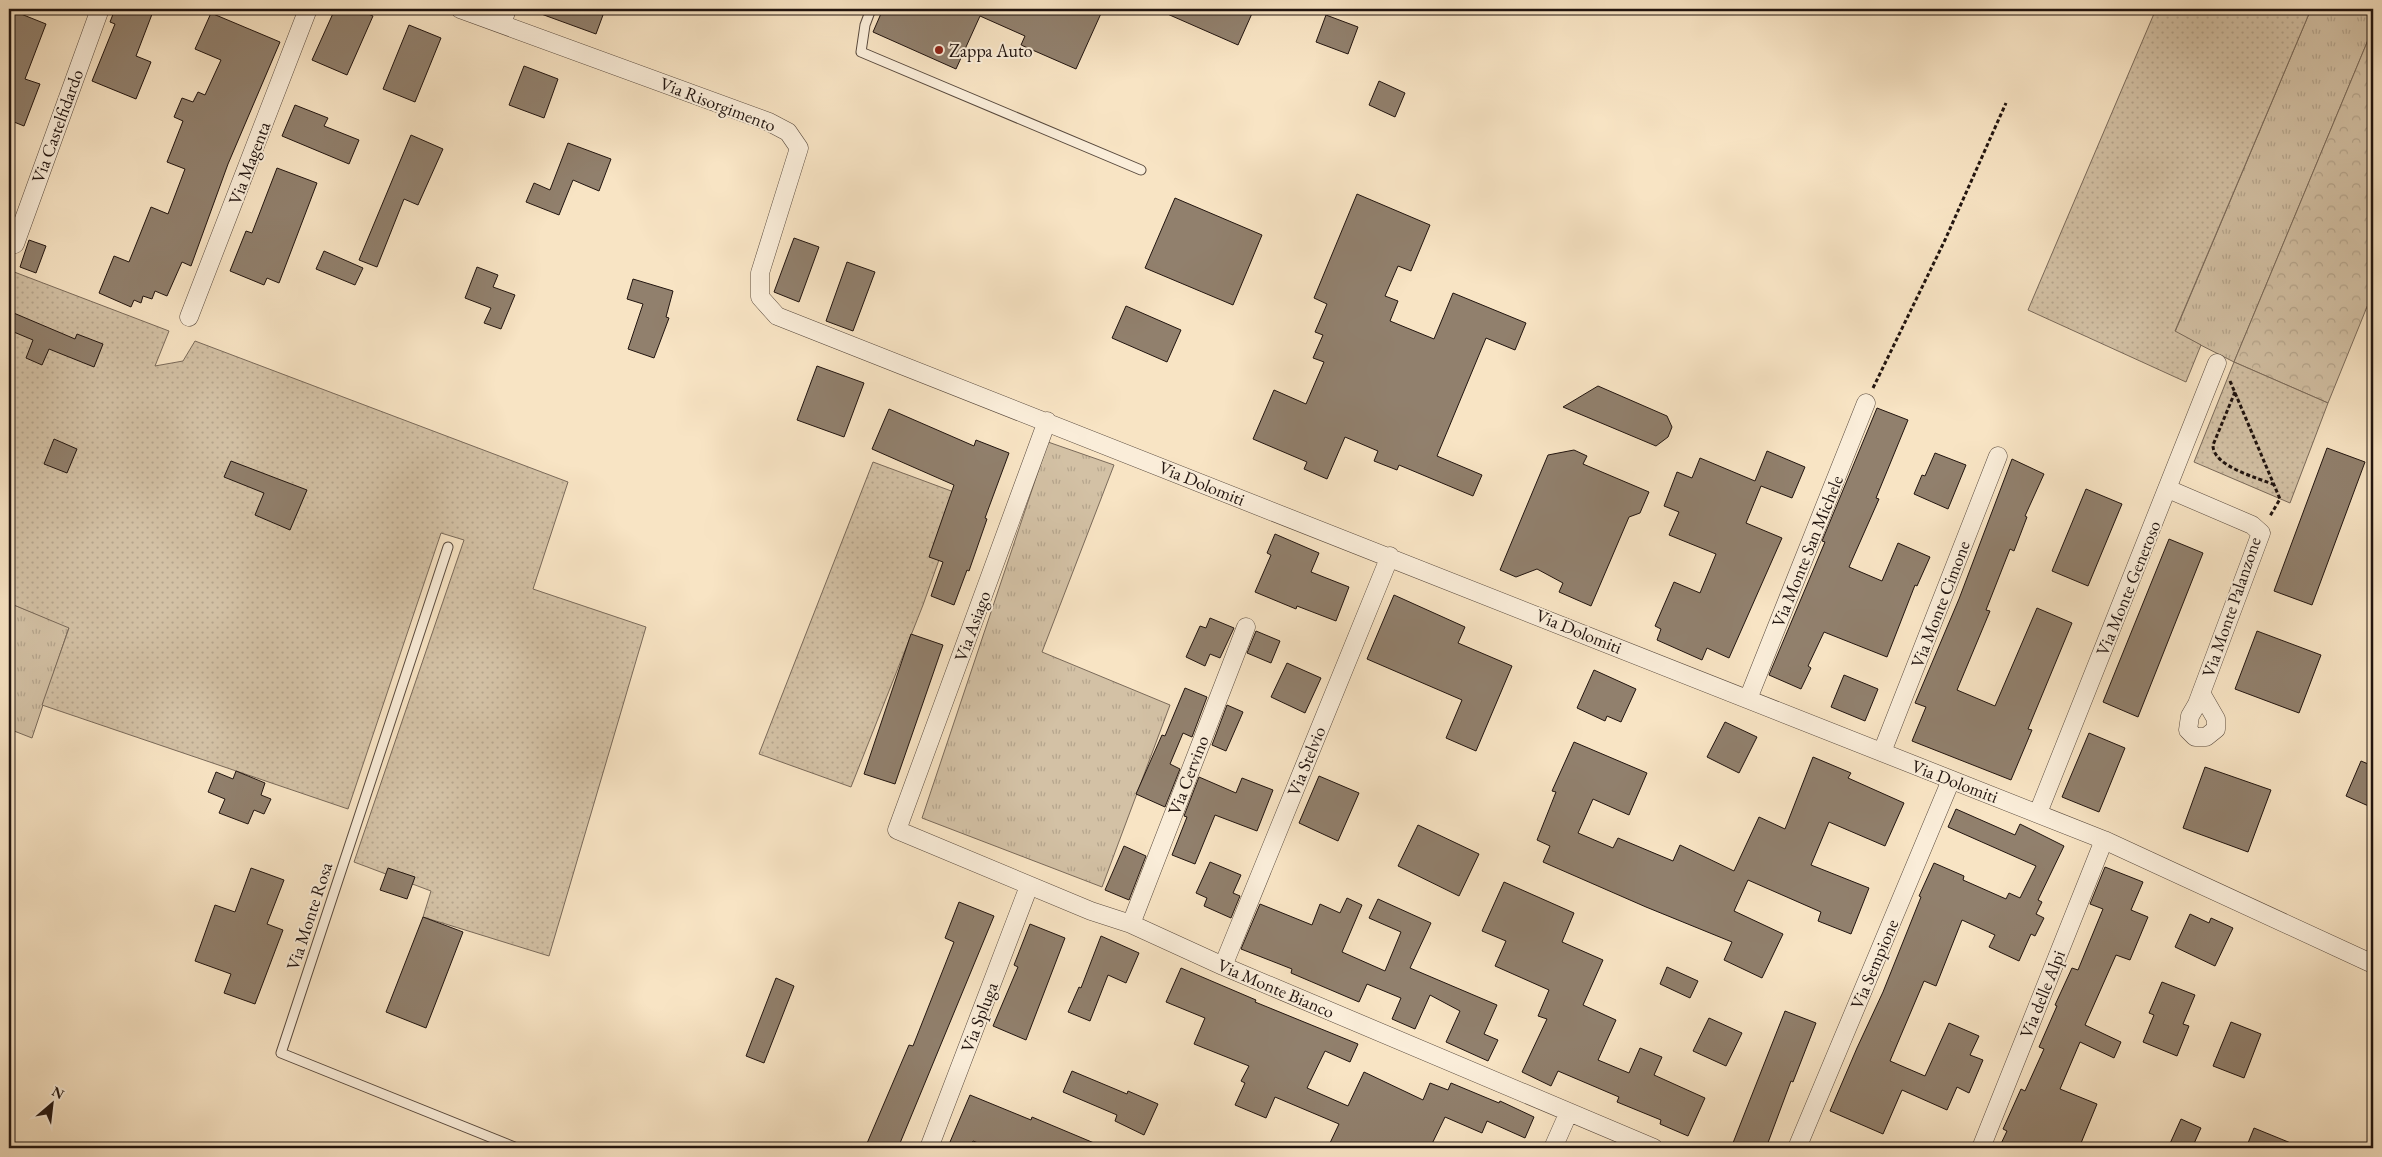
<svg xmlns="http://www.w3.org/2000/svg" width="2382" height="1157" font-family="'EB Garamond',serif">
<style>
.grass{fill:url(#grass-tufts);stroke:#7a6a5a}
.forest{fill:url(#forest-crowns);stroke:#7a6a5a}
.garden{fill:url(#garden-dots);stroke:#7a6a5a}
.building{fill:#91806d;stroke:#21140f}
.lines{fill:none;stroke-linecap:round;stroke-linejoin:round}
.service-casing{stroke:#57483c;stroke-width:11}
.minor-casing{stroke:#57483c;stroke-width:19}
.path{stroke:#21140f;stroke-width:3;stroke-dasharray:4 2.5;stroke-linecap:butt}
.service{stroke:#faedd9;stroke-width:9}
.minor{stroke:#faedd9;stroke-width:18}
.poi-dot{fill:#8f2418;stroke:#faedd9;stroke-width:2}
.labels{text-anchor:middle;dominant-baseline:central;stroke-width:4;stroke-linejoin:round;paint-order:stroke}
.poi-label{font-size:18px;fill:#21140f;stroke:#faedd9;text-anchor:start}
.street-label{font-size:18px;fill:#21140f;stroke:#faedd9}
</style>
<defs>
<pattern id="grass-tufts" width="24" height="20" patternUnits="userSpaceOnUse" patternTransform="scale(1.25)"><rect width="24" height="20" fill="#d3c1a5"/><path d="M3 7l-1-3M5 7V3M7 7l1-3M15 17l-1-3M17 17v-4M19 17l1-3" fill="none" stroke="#b5a58d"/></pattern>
<pattern id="forest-crowns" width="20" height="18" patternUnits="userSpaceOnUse" patternTransform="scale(1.25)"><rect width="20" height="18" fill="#d3c1a5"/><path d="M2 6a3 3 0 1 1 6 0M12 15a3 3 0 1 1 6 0" fill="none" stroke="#b5a58d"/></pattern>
<pattern id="garden-dots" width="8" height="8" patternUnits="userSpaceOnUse" patternTransform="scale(1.25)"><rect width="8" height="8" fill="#d3c1a5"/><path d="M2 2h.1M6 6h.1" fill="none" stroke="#b5a58d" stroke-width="1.8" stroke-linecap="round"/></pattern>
</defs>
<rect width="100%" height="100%" fill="#f8e4c4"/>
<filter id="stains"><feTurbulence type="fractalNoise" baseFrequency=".004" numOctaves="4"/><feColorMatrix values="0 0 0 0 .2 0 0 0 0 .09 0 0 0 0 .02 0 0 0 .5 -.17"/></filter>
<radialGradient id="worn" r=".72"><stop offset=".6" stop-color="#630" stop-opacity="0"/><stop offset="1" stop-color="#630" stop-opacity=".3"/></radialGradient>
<path class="grass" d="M 2311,9 L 2373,9 L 2373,28 L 2234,362 L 2175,332 Z
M 1048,442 L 1114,465 L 1042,652 L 1170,705 L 1102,887 L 922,818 Z
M 9,603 L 69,627 L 32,738 L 9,729 Z"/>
<path class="forest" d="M 2373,28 L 2373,292 L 2328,403 L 2234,362 Z"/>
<path class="garden" d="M 2156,9 L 2311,9 L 2175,331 L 2201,345 L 2186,382 L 2028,310 Z
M 9,270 L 169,331 L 155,366 L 183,361 L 195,341 L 568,482 L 533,589 L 646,627 L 549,956 L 423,917 L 431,891 L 354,862 L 464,540 L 441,533 L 348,809 L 42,705 L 69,628 L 9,603 Z
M 2234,362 L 2328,403 L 2290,503 L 2194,462 Z
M 873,462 L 962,495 L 923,605 L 851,787 L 759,754 Z"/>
<path class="building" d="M 115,9 L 154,9 L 136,56 L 151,62 L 136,99 L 92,81 L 115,24 L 110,22 Z
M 335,9 L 356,9 L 373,16 L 347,75 L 312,60 Z
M 533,9 L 597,9 L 596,12 L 603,15 L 596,34 L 533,11 Z
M 883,9 L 1103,9 L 1076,69 L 1021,45 L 1025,36 L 980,16 L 956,69 L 873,32 Z
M 1156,9 L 1254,9 L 1238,45 Z
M 9,12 L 15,15 L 16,12 L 46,24 L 25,79 L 40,84 L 24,126 L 9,120 Z
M 211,13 L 280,42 L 228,164 L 191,266 L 182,262 L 167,296 L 155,291 L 152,299 L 143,296 L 141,303 L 134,300 L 131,307 L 99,293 L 114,256 L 129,262 L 151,207 L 168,214 L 185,169 L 167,162 L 183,121 L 174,117 L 182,98 L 193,102 L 198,92 L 205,95 L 221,60 L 195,49 Z
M 1326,15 L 1358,27 L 1348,54 L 1316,42 Z
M 409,25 L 441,38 L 415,102 L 383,89 Z
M 524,66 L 558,79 L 544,118 L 509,105 Z
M 1379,81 L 1405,93 L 1395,117 L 1369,105 Z
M 295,105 L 328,118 L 324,126 L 359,140 L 349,164 L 282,136 Z
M 411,135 L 443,149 L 418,205 L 404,199 L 377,267 L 359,260 Z
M 568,143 L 611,159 L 599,191 L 573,180 L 559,215 L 526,202 L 534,183 L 550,190 Z
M 277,168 L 317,183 L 279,283 L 267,278 L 264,285 L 230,271 L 246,231 L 252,233 Z
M 1357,194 L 1430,225 L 1411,271 L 1398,266 L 1385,296 L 1398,301 L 1390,321 L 1434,339 L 1453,293 L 1526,323 L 1515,350 L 1486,338 L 1437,456 L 1482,475 L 1473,496 L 1399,465 L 1397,470 L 1374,461 L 1378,451 L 1345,437 L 1327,479 L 1304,469 L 1307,462 L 1253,439 L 1274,390 L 1306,404 L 1324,362 L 1313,358 L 1323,335 L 1315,332 L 1327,304 L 1314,298 Z
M 1175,198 L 1262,235 L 1233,305 L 1145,268 Z
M 794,238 L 819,247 L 799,302 L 774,292 Z
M 29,240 L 46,246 L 36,273 L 20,267 Z
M 324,251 L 363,268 L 355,285 L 316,269 Z
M 847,262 L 875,272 L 853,331 L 826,321 Z
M 477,267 L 498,275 L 493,287 L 515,295 L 501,329 L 484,323 L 491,308 L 465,298 Z
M 633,279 L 673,291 L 666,317 L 669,318 L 654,358 L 628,349 L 643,304 L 627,299 Z
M 1126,306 L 1181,330 L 1167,362 L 1112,338 Z
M 9,311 L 75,339 L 77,334 L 103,344 L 94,367 L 49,349 L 42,365 L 26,358 L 33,340 L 9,330 Z
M 817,366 L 864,383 L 844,437 L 797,420 Z
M 1598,386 L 1667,416 L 1672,427 L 1668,437 L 1656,446 L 1563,407 Z
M 1877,408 L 1908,420 L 1876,498 L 1879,499 L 1849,567 L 1882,581 L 1898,543 L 1930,557 L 1917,586 L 1915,585 L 1887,657 L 1824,632 L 1808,666 L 1811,668 L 1801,689 L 1769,675 L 1825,542 L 1822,541 Z
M 889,409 L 974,446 L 976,440 L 1009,453 L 985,518 L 987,519 L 969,571 L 967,570 L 954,605 L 931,596 L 943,562 L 929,557 L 954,485 L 872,449 Z
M 54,439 L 77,449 L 67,473 L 44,464 Z
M 2327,448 L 2365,462 L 2312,605 L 2274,591 Z
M 1574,450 L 1587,456 L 1583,464 L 1649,492 L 1640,513 L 1629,517 L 1591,606 L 1559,592 L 1563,583 L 1537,569 L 1516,577 L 1500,570 L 1548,455 Z
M 1767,451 L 1805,467 L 1792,498 L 1761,486 L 1746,523 L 1782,538 L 1729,658 L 1707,648 L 1702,660 L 1657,640 L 1661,629 L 1655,626 L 1674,582 L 1700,593 L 1716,554 L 1669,535 L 1679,512 L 1664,506 L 1677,472 L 1692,478 L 1700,458 L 1755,481 Z
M 1935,453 L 1966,465 L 1948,509 L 1914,494 L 1922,475 L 1925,476 Z
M 2012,459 L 2044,474 L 2025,516 L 2027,517 L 2014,551 L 2010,549 L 1986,610 L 1990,611 L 1957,690 L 1995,706 L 2037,608 L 2072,623 L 2028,729 L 2032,730 L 2011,780 L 1912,741 L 1926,707 L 1915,703 L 1959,599 Z
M 231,461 L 307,490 L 290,530 L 255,515 L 264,493 L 224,477 Z
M 2086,489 L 2122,504 L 2088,586 L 2052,571 Z
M 1275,534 L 1319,553 L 1311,572 L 1349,587 L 1336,621 L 1297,606 L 1296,609 L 1255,592 L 1271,555 L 1267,553 Z
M 2169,539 L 2203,553 L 2138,717 L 2103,702 Z
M 1394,595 L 1465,627 L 1458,643 L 1512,666 L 1476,751 L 1446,738 L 1462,700 L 1367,659 Z
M 1210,618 L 1234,628 L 1220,658 L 1210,654 L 1205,666 L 1186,657 L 1200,626 L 1206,628 Z
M 1256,631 L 1280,641 L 1271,663 L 1247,653 Z
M 2257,631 L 2321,655 L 2299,713 L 2235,689 Z
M 911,634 L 943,645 L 895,784 L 864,774 Z
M 1287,663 L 1321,678 L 1305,713 L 1271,697 Z
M 1594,670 L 1636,689 L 1621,722 L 1607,716 L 1605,721 L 1577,708 Z
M 1844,675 L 1878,689 L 1865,721 L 1831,707 Z
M 1185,688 L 1207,697 L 1192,737 L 1183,733 L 1170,764 L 1180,769 L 1165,807 L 1136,794 L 1162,735 L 1165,736 Z
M 1227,705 L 1243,712 L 1226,751 L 1212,745 Z
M 1725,722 L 1757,737 L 1739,773 L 1707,757 Z
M 2089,733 L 2125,748 L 2099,812 L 2062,797 Z
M 1574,742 L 1647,773 L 1629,815 L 1593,799 L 1578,833 L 1613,848 L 1618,838 L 1673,861 L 1680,845 L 1734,871 L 1759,817 L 1785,829 L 1813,757 L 1851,773 L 1848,778 L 1904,803 L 1885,846 L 1829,822 L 1811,865 L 1869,888 L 1851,934 L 1818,921 L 1821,912 L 1748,880 L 1734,911 L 1783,934 L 1762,978 L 1724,960 L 1732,942 L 1646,907 L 1543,862 L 1550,846 L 1537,840 L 1556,792 L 1552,791 Z
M 2361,761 L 2373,766 L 2373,808 L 2346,796 Z
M 2205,767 L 2271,790 L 2248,852 L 2183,828 Z
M 236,771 L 265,783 L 261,795 L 271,799 L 264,814 L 254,810 L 248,824 L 219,813 L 225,799 L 208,792 L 216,772 L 233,779 Z
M 1319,776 L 1359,793 L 1338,841 L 1299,823 Z
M 1199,777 L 1236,793 L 1242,778 L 1273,790 L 1257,831 L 1215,815 L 1195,864 L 1172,855 L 1187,817 L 1184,816 Z
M 1956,809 L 2015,835 L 2020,824 L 2064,846 L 2038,900 L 2042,902 L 2036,914 L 2044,918 L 2035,936 L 2031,934 L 2019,961 L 1989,947 L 1995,935 L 1962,920 L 1936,986 L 1924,981 L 1890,1061 L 1925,1076 L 1949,1023 L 1979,1036 L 1970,1055 L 1983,1060 L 1969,1093 L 1957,1087 L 1947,1110 L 1902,1090 L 1883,1134 L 1830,1111 L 1857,1048 L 1883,992 L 1921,897 L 1919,896 L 1934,863 L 1964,876 L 1963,880 L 2006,899 L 2009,893 L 2020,898 L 2036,866 L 1948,827 Z
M 1418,825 L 1479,854 L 1459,896 L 1398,866 Z
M 1124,846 L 1146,856 L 1129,900 L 1105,890 Z
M 1210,862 L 1241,875 L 1233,893 L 1240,896 L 1231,918 L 1204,906 L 1207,898 L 1196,893 Z
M 2105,867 L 2143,882 L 2131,910 L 2148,917 L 2130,960 L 2116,955 L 2085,1025 L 2121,1042 L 2114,1058 L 2080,1042 L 2060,1089 L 2097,1104 L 2079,1148 L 1999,1148 L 2007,1131 L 2003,1129 L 2021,1089 L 2025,1091 L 2044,1049 L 2039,1047 L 2057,1006 L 2055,1005 L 2072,968 L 2078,970 L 2103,909 L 2090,904 Z
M 251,868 L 284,880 L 267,924 L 283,930 L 255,1004 L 224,993 L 231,974 L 195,961 L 215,905 L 235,912 Z
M 388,868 L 415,877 L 407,899 L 380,890 Z
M 1504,882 L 1574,913 L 1562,942 L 1603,960 L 1583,1005 L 1616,1020 L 1598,1060 L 1629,1073 L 1640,1048 L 1662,1057 L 1654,1075 L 1705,1098 L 1688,1136 L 1660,1124 L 1661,1120 L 1617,1102 L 1619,1097 L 1558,1071 L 1551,1086 L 1522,1072 L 1547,1019 L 1538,1016 L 1549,990 L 1495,966 L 1506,941 L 1482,931 Z
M 1347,898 L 1362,905 L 1342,952 L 1385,971 L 1401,932 L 1369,918 L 1378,899 L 1431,923 L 1410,968 L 1497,1005 L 1484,1034 L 1498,1040 L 1488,1061 L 1446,1042 L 1460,1011 L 1430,995 L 1415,1029 L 1392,1019 L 1401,998 L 1367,984 L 1359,1002 L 1291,973 L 1292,969 L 1241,949 L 1260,904 L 1312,925 L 1320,904 L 1340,913 Z
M 959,902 L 994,916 L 898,1148 L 865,1148 L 909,1045 L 913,1046 L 954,942 L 945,938 Z
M 2190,914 L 2209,923 L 2211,918 L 2233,928 L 2215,966 L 2175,947 Z
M 423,917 L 463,932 L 426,1028 L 386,1012 Z
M 1030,924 L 1065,938 L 1026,1040 L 993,1026 L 1018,967 L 1014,965 Z
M 1101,936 L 1139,953 L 1126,983 L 1108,975 L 1090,1021 L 1068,1012 L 1079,987 L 1081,988 Z
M 1667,967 L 1698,981 L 1690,998 L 1660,984 Z
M 1181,968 L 1256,1000 L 1255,1002 L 1358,1044 L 1350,1062 L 1325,1051 L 1307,1088 L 1348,1106 L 1364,1072 L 1423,1100 L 1430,1083 L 1448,1090 L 1451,1083 L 1499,1103 L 1500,1101 L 1534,1117 L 1525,1138 L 1487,1121 L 1482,1133 L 1445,1117 L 1430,1148 L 1340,1148 L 1330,1143 L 1339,1124 L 1275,1097 L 1266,1118 L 1235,1105 L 1245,1083 L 1241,1081 L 1249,1066 L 1194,1044 L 1205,1018 L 1166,1002 Z
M 776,978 L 794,986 L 764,1063 L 746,1056 Z
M 2162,982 L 2195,995 L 2183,1024 L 2189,1026 L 2177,1056 L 2143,1042 L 2154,1015 L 2149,1013 Z
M 1785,1011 L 1816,1023 L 1793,1082 L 1791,1081 L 1766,1148 L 1731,1148 Z
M 1709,1018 L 1742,1033 L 1726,1066 L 1693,1051 Z
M 2231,1022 L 2261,1034 L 2244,1078 L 2213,1066 Z
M 1072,1071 L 1127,1094 L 1128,1091 L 1158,1104 L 1144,1135 L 1115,1121 L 1117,1115 L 1063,1092 Z
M 970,1095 L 1031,1120 L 1032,1117 L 1106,1148 L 991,1148 L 973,1141 L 970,1148 L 965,1148 L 950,1142 Z
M 2181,1119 L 2201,1128 L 2192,1148 L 2168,1148 Z
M 2254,1128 L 2303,1148 L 2246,1148 Z"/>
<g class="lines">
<defs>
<path id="service" d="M 871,9 L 865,25 L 861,52 L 1141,170
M 448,547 L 281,1053 L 517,1148"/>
<path id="minor" d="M 460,9 L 769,122 L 788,132 L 799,148 L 760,273 L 760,297 L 777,316 L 2104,840 L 2373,964
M 502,24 L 507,9
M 15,244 L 100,9
M 189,317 L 308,9
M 1047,421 L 897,830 L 1091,911 L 1131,924 L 1223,966 L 1654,1148
M 2168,489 L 2252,525 L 2261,533 L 2197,704 L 2190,716 L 2188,730 L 2195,737 L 2206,737 L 2216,729 L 2216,719 L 2201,693
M 1748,699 L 1866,403
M 1882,752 L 1998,456
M 2038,813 L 2217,363
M 1131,924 L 1246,627
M 1223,966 L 1390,556
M 929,1148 L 1029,886
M 1553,1148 L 1568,1114
M 1797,1148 L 1951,780
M 1981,1148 L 2104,840"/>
</defs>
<use href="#service" class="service-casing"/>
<use href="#minor" class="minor-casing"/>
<path class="path" d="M 2230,381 L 2280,499 L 2270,516
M 1873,388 L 1945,240 L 2006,103
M 2235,392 L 2213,445 C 2212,466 2258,478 2275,485"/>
<use href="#service" class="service"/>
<use href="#minor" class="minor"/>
</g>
<circle class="poi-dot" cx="939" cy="50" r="5"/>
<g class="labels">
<g class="poi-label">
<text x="949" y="50">Zappa Auto</text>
</g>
<g class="street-label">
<text transform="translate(718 104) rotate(21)">Via Risorgimento</text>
<text transform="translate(57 126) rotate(-70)">Via Castelfidardo</text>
<text transform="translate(249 163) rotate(-69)">Via Magenta</text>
<text transform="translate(1202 483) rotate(22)">Via Dolomiti</text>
<text transform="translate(1807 551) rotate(-68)">Via Monte San Michele</text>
<text transform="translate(2128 588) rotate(-68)">Via Monte Generoso</text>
<text transform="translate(1940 604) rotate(-69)">Via Monte Cimone</text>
<text transform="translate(2231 607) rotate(-71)">Via Monte Palanzone</text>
<text transform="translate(972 626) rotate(-70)">Via Asiago</text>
<text transform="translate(1579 631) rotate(22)">Via Dolomiti</text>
<text transform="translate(1306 761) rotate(-68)">Via Stelvio</text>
<text transform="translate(1188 775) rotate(-69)">Via Cervino</text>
<text transform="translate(1955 781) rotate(21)">Via Dolomiti</text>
<text transform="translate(309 916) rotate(-72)">Via Monte Rosa</text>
<text transform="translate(1874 964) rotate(-67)">Via Sempione</text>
<text transform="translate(1276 988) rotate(23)">Via Monte Bianco</text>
<text transform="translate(2042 994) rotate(-68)">Via delle Alpi</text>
<text transform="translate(979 1017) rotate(-69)">Via Spluga</text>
</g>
</g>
<rect width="2382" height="1157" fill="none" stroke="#f8e4c4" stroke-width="30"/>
<rect x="10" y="10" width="2362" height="1137" fill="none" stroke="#21140f" stroke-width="2.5"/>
<rect x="15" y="15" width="2352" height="1127" fill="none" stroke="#21140f"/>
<g transform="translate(52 1104) rotate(28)" stroke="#faedd9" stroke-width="4" paint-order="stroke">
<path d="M0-4L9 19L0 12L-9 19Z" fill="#21140f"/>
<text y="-8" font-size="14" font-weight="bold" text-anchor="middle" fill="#21140f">N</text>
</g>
<rect width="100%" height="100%" filter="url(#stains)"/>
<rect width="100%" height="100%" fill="url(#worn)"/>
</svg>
